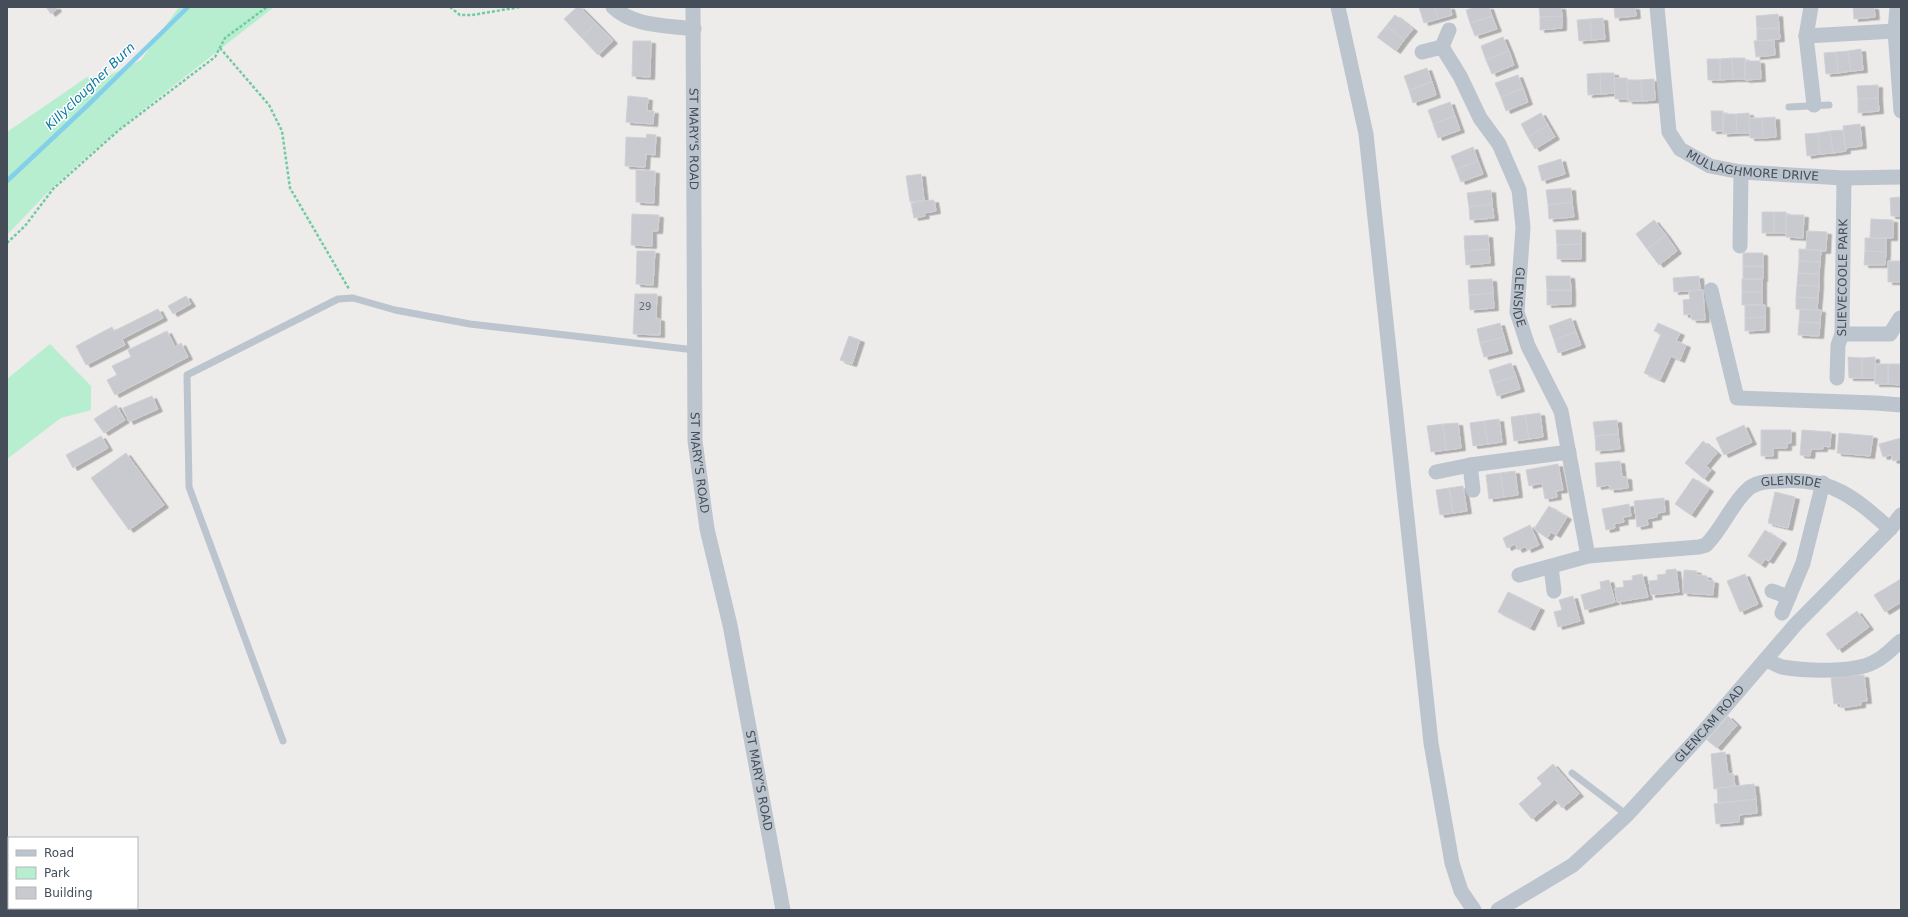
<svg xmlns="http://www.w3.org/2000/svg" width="1908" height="917" font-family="'DejaVu Sans',sans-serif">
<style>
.green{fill:#b7eecf}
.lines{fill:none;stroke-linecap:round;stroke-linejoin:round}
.stream{stroke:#84d0eb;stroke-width:4.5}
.building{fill:#c8cad0;stroke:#cfd1d7;filter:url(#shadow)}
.path{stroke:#70cba3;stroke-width:2.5;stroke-dasharray:3 2;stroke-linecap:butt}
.lane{stroke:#bcc5ce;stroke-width:7}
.street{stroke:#bcc5ce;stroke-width:15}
.labels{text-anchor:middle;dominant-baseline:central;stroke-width:3;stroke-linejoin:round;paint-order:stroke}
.number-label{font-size:10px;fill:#656c76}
.street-label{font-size:12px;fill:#444d58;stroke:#fff}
.water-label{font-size:13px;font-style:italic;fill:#0c7ba3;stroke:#fff}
</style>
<defs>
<filter id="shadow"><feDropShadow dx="4.5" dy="2.5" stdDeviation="0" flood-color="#0004"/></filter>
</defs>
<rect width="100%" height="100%" fill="#eeebeb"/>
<path class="green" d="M 179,7 L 274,7 L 135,116 L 77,165 L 46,194 L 7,235 L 7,132 L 87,77 L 108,76 L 141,60 Z
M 50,344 L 91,386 L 91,410 L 61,418 L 7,459 L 7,379 Z"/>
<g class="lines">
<path class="stream" d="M 7,181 L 88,105 L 188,7"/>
</g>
<path class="building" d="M 46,7 L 56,7 L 57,9 L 51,14 Z
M 577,7 L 580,7 L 596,23 L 581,37 L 564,19 Z
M 1419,7 L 1435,7 L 1438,19 L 1424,23 Z
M 1435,7 L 1450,7 L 1452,15 L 1438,19 Z
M 1476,7 L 1489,7 L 1492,16 L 1470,23 L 1466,10 Z
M 1539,7 L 1561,7 L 1562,16 L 1540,17 Z
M 1614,7 L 1635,7 L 1636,16 L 1615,18 Z
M 1853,7 L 1874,7 L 1875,17 L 1854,19 Z
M 1778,14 L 1779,28 L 1757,29 L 1756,16 Z
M 1395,15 L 1413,29 L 1404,40 L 1386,26 Z
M 1492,16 L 1497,29 L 1475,36 L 1470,23 Z
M 1562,16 L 1562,28 L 1540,30 L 1540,17 Z
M 1603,18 L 1605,39 L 1592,40 L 1590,19 Z
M 1590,19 L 1592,40 L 1579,41 L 1577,20 Z
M 596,23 L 613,41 L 598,55 L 581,37 Z
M 1386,26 L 1404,40 L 1396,51 L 1377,37 Z
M 1779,28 L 1780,39 L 1757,41 L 1757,29 Z
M 1503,37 L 1509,51 L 1486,60 L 1481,46 Z
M 1774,40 L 1775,55 L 1756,57 L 1754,41 Z
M 633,41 L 651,41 L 650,77 L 632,76 Z
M 1861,49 L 1863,70 L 1851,71 L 1848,51 Z
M 1509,51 L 1514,65 L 1492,74 L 1486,60 Z
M 1848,51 L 1851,71 L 1838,73 L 1836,52 Z
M 1836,52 L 1838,73 L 1826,74 L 1824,53 Z
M 1732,58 L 1733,79 L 1720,80 L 1720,59 Z
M 1732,58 L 1745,58 L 1745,79 L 1733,79 Z
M 1707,59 L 1720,59 L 1720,80 L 1708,80 Z
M 1745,61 L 1760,61 L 1761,79 L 1745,80 Z
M 1427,68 L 1432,82 L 1409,90 L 1404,76 Z
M 1600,73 L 1614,73 L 1615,93 L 1601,94 Z
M 1600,73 L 1601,94 L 1588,95 L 1587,74 Z
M 1518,75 L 1523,88 L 1501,97 L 1495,83 Z
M 1614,78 L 1627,78 L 1628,99 L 1615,99 Z
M 1654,79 L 1655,100 L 1642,101 L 1641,80 Z
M 1627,80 L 1641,80 L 1642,101 L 1628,101 Z
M 1432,82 L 1436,95 L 1413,103 L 1409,90 Z
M 1878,85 L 1878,98 L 1858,99 L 1857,86 Z
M 1523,88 L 1528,102 L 1506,111 L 1501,97 Z
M 628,96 L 648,98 L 647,111 L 654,111 L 653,124 L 626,122 Z
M 1878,98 L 1879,111 L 1858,113 L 1858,99 Z
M 1450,102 L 1455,116 L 1433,124 L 1428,110 Z
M 1711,111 L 1723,111 L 1723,131 L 1712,131 Z
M 1541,113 L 1548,125 L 1528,137 L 1521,124 Z
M 1749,113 L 1750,133 L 1737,133 L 1736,114 Z
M 1723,114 L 1736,114 L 1737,133 L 1723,134 Z
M 1455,116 L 1460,130 L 1438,138 L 1433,124 Z
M 1775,117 L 1776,137 L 1763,138 L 1762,118 Z
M 1749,118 L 1762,118 L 1763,138 L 1750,138 Z
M 1860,124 L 1862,146 L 1845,148 L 1843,126 Z
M 1548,125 L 1555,137 L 1535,149 L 1528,137 Z
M 1843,130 L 1846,151 L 1833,153 L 1830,131 Z
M 1830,131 L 1833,153 L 1820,154 L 1818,133 Z
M 1818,133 L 1820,154 L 1807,156 L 1805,134 Z
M 647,134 L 656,135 L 655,155 L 646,154 L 645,167 L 625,166 L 626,137 L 646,138 Z
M 1473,147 L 1478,161 L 1456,169 L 1451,156 Z
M 1561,159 L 1565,174 L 1542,181 L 1538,166 Z
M 1478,161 L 1483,174 L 1461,182 L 1456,169 Z
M 636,170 L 655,171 L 654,203 L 636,202 Z
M 921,174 L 924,200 L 910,202 L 906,176 Z
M 1571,188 L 1572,202 L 1548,205 L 1546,190 Z
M 1491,190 L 1492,204 L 1469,207 L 1467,193 Z
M 1901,197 L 1901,216 L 1891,216 L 1890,198 Z
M 934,200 L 936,211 L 924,213 L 925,216 L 914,218 L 911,203 Z
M 1572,202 L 1574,217 L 1549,219 L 1548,205 Z
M 1492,204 L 1494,218 L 1470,220 L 1469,207 Z
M 1762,212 L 1774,212 L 1774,233 L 1762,233 Z
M 1774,212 L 1786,212 L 1786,233 L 1774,233 Z
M 632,214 L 659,215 L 658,231 L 652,231 L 652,246 L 631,245 Z
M 1786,215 L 1804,215 L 1803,238 L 1786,237 Z
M 1871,219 L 1893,220 L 1893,238 L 1870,238 Z
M 1654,220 L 1666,235 L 1647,249 L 1636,234 Z
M 1556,230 L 1581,230 L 1581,244 L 1557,245 Z
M 1807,231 L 1827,232 L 1826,251 L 1806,250 Z
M 1488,235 L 1489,249 L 1465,251 L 1464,236 Z
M 1666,235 L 1677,251 L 1659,265 L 1647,249 Z
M 1865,238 L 1886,238 L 1886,252 L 1865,251 Z
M 1581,244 L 1581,259 L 1557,259 L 1557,245 Z
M 1489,249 L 1490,263 L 1466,265 L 1465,251 Z
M 1799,249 L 1821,250 L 1820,262 L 1799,261 Z
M 637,251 L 655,251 L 653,285 L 636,284 Z
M 1865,251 L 1886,252 L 1885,265 L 1864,265 Z
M 1743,253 L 1763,253 L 1763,266 L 1743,266 Z
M 1799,261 L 1820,262 L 1819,274 L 1798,273 Z
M 1888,261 L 1901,261 L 1901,282 L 1888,282 Z
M 1743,266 L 1763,266 L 1763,279 L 1743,279 Z
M 1798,273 L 1819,274 L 1819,286 L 1797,285 Z
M 1546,276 L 1570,276 L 1571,290 L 1547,290 Z
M 1699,276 L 1700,290 L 1674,292 L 1673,278 Z
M 1492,279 L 1493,293 L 1469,295 L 1468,280 Z
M 1742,279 L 1762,279 L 1762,292 L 1742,292 Z
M 1797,285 L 1819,286 L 1818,298 L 1796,297 Z
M 1547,290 L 1571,290 L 1571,304 L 1547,305 Z
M 1703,290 L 1705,320 L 1692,320 L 1691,314 L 1684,315 L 1683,300 L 1690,299 L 1689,291 Z
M 1742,292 L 1762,292 L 1762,305 L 1742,305 Z
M 1493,293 L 1494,308 L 1470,310 L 1469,295 Z
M 635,294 L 657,294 L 656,318 L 660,319 L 660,335 L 633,334 Z
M 186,296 L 191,304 L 173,314 L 168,306 Z
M 1796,297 L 1818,298 L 1817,310 L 1796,309 Z
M 1745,305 L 1765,305 L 1765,317 L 1745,318 Z
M 158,309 L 163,318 L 122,339 L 125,345 L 86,365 L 76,346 L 112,327 L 114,331 Z
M 1800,309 L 1821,310 L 1820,323 L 1799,322 Z
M 1765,317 L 1765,330 L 1745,331 L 1745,318 Z
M 1571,318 L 1576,332 L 1554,340 L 1549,326 Z
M 1799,322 L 1820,323 L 1819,336 L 1798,335 Z
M 1500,323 L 1504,337 L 1480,343 L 1477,329 Z
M 1658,323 L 1680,333 L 1676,341 L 1686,345 L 1680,360 L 1671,356 L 1660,380 L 1644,373 L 1661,334 L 1654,331 Z
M 167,331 L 175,347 L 181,343 L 188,357 L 115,395 L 107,380 L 117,375 L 112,366 L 131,357 L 128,350 Z
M 1576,332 L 1581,345 L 1558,353 L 1554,340 Z
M 849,336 L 860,340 L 852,364 L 840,360 Z
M 1504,337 L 1508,351 L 1484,357 L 1480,343 Z
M 1848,357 L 1862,358 L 1862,378 L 1849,378 Z
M 1875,357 L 1875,378 L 1862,378 L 1862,358 Z
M 1511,363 L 1516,376 L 1493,383 L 1489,370 Z
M 1875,364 L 1888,364 L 1888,384 L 1875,384 Z
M 1888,364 L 1901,364 L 1901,385 L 1888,384 Z
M 1516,376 L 1520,389 L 1497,396 L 1493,383 Z
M 152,396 L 158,409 L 129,422 L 123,408 Z
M 116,405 L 125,420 L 104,433 L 94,419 Z
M 1540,413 L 1543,437 L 1529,439 L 1525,415 Z
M 1525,415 L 1529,439 L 1514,441 L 1511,417 Z
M 1499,419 L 1502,442 L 1488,444 L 1484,421 Z
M 1617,420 L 1618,434 L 1595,436 L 1593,422 Z
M 1484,421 L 1488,444 L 1473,446 L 1470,423 Z
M 1458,423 L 1461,448 L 1446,450 L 1443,424 Z
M 1443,424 L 1446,450 L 1431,452 L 1427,426 Z
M 1744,425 L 1752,442 L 1724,455 L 1716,438 Z
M 1761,430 L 1791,430 L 1791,443 L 1787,443 L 1787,448 L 1773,448 L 1773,456 L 1761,456 Z
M 1802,430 L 1831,432 L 1830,447 L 1823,446 L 1823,449 L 1811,449 L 1810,456 L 1800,455 Z
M 1839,433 L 1873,436 L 1870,456 L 1837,453 Z
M 1618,434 L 1620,449 L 1596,451 L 1595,436 Z
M 101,436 L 108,448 L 73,468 L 66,455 Z
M 1901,438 L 1901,459 L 1893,461 L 1891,455 L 1883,457 L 1879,444 Z
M 1703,441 L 1717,453 L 1706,466 L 1711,470 L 1704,479 L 1685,463 Z
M 126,453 L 164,505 L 129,530 L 91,478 Z
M 1620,461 L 1622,477 L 1627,477 L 1628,488 L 1610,490 L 1609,485 L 1597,487 L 1595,463 Z
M 1558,464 L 1563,490 L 1556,491 L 1557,497 L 1545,499 L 1542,483 L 1529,486 L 1526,470 Z
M 1515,471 L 1518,495 L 1504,497 L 1500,473 Z
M 1500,473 L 1504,497 L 1489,499 L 1486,475 Z
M 1693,478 L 1709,489 L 1691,515 L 1675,504 Z
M 1463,486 L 1467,511 L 1453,513 L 1449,488 Z
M 1449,488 L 1453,513 L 1440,515 L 1436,490 Z
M 1775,492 L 1795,497 L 1788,528 L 1768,523 Z
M 1664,498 L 1665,512 L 1657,513 L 1657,517 L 1647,519 L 1648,525 L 1637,527 L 1634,501 Z
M 1629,504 L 1631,516 L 1623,517 L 1624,522 L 1614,524 L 1615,528 L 1606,530 L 1602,509 Z
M 1549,506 L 1567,517 L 1556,535 L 1551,532 L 1547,538 L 1534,529 Z
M 1530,525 L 1539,545 L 1527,550 L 1526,546 L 1518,550 L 1515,544 L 1507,548 L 1503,538 Z
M 1765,530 L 1782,541 L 1769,561 L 1765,559 L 1761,565 L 1748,556 Z
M 1676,569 L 1679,592 L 1651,595 L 1649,581 L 1658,580 L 1657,575 L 1666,574 L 1666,570 Z
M 1684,570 L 1697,571 L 1696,575 L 1707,576 L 1707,580 L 1714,581 L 1713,595 L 1683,593 Z
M 1642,574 L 1648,597 L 1617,602 L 1615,588 L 1624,587 L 1623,581 L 1633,580 L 1632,576 Z
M 1745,574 L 1758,604 L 1740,612 L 1727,581 Z
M 1901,579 L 1901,602 L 1885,612 L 1874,595 Z
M 1609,580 L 1615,602 L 1585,610 L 1581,595 L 1601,589 L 1600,582 Z
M 1508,592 L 1540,608 L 1530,628 L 1498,612 Z
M 1573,596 L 1580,621 L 1558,627 L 1554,612 L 1562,610 L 1559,600 Z
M 1857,611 L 1869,627 L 1838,650 L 1826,634 Z
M 1864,675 L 1867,701 L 1861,701 L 1861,705 L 1841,708 L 1840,703 L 1834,704 L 1831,678 Z
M 1728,716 L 1737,725 L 1717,748 L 1707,740 Z
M 1725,752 L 1728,774 L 1733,773 L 1735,786 L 1714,789 L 1711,754 Z
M 1553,764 L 1579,794 L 1562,808 L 1555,799 L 1532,819 L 1519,804 L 1542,784 L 1537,778 Z
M 1754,784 L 1756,799 L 1718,803 L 1717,788 Z
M 1756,799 L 1757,813 L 1739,815 L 1739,822 L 1716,824 L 1714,804 Z"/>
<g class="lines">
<path class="path" d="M 450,7 L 460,15 L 472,15 L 520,7
M 220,48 L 269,105 L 282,131 L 290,188 L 349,289
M 7,243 L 25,226 L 53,189 L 82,163 L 119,130 L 215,57 L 225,38 L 267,7"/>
<path class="lane" d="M 1789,107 L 1829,105
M 283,741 L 189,487 L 187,375 L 338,299 L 353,298 L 395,310 L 470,324 L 695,350
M 1572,773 L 1627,815"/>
<g class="street">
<path d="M 613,7 C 634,27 667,25 694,29"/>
<path id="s1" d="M 693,7 L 695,441 L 707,529 L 730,625 L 783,910"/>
<path d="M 1338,7 L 1366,134 L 1431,743 L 1452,863 L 1461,891 L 1474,910"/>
<path id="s2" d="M 1657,7 L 1669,132 L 1680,149 L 1710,166 L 1741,172 L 1844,178 L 1901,177"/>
<path d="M 1811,7 L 1806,36 L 1814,105"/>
<path d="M 1897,7 L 1895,31 L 1901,111"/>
<path id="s3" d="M 1449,30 L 1442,47 L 1460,76 L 1480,118 L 1499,144 L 1519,190 L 1523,227 L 1517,312 L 1528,346 L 1561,411 L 1588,556"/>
<path d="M 1806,36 L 1895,31"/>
<path d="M 1422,52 L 1442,47"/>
<path d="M 1740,246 L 1741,172"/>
<path d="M 1711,290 L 1737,398 L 1876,403 L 1901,405"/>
<path d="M 1842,334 L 1890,334 L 1900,318"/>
<path id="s4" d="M 1837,378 L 1838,345 L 1842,334 L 1844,178"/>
<path d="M 1470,465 L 1473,490"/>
<path d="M 1436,472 L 1470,465 L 1569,452"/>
<path d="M 1551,567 L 1554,591"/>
<path id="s5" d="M 1519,575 L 1588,556 L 1699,547 L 1706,545 C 1722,529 1730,507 1746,491 C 1754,482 1768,481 1780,481 C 1831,477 1854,497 1890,529"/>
<path d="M 1772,591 L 1789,597"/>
<path d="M 1782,613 L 1803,563 L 1823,483"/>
<path d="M 1765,660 C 1771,662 1777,665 1782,667 C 1805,671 1854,673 1874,662 C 1885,657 1892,648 1901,641"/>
<path id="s6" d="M 1498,910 L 1573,865 L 1627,815 L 1705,730 L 1796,624 L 1890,529 L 1901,515"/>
</g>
</g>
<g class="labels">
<g class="number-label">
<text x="645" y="306">29</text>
</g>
<g class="street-label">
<text stroke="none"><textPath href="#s1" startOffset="132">ST MARY'S ROAD</textPath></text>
<text stroke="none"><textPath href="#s2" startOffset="222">MULLAGHMORE DRIVE</textPath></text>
<text stroke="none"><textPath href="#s4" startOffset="101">SLIEVECOOLE PARK</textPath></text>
<text stroke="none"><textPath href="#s3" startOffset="289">GLENSIDE</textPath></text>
<text stroke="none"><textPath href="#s1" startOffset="456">ST MARY'S ROAD</textPath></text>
<text stroke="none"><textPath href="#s5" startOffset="305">GLENSIDE</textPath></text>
<text stroke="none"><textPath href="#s6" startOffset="284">GLENCAM ROAD</textPath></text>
<text stroke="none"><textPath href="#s1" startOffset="780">ST MARY'S ROAD</textPath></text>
</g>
<g class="water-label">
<text transform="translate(90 86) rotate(-44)">Killyclougher Burn</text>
</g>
</g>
<rect width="1908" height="917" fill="none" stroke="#444d58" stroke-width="16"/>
<rect x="8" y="837" width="130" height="72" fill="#ffffff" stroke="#b4b8bc"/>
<rect x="16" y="850" width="20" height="6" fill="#bcc5ce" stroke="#b4b8bc"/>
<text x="44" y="857" font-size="12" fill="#444d58">Road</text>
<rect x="16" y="867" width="20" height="12" fill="#b7eecf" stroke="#b4b8bc"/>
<text x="44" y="877" font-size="12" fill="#444d58">Park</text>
<rect x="16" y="887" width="20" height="12" fill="#c8cad0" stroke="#b4b8bc"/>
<text x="44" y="897" font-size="12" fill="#444d58">Building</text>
</svg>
